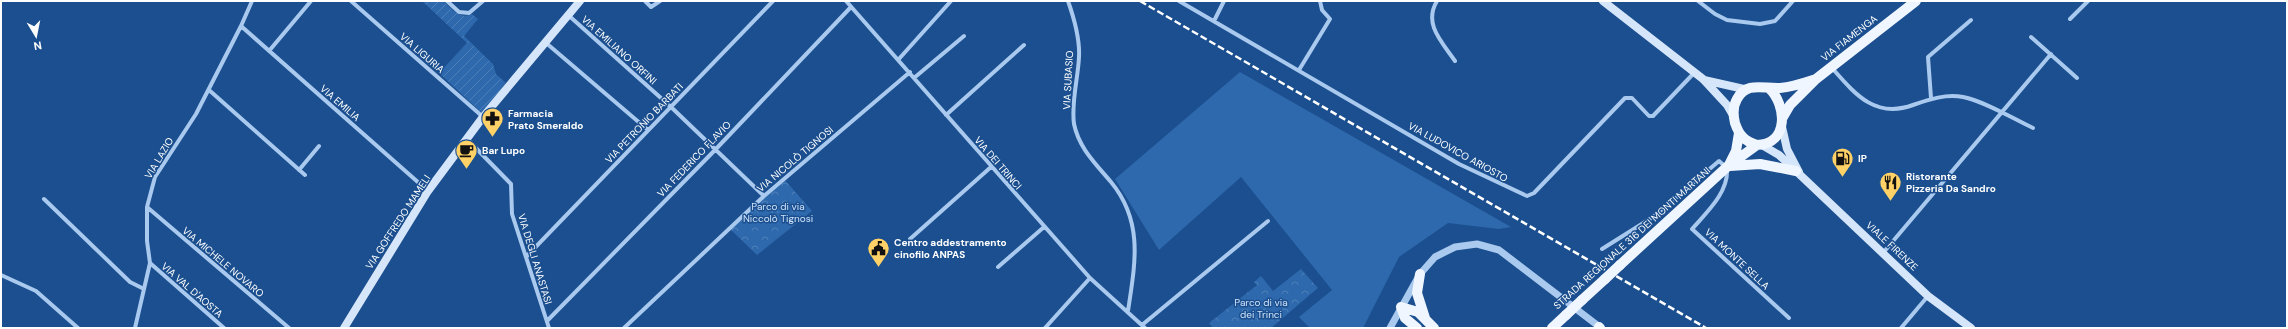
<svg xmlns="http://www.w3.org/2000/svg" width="2288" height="329" font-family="'DM Sans',sans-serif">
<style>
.grass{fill:#2e69ad}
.forest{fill:url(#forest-crowns)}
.garden{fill:url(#garden-furrows)}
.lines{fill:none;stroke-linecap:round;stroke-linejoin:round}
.minor{stroke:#a9c9ee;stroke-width:4}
.tertiary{stroke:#a9c9ee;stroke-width:7}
.secondary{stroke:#d6e6fa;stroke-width:8}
.primary{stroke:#f0f6ff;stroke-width:10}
.rail{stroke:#fff;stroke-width:2.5;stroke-dasharray:7 3;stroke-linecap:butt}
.primary-bridge{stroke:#f0f6ff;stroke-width:10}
.labels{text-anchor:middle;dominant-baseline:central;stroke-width:3;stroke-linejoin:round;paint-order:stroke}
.street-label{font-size:10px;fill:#fff;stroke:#1b4f8f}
.poi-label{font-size:10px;font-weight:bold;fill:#fff;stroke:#1b4f8f;text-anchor:start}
.park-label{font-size:10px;fill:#cfe3fa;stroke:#1b4f8f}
</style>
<defs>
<pattern id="forest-crowns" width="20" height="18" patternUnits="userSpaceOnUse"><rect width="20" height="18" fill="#2e69ad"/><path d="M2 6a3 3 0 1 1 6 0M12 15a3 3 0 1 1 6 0" fill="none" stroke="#4d80b9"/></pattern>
<pattern id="garden-furrows" width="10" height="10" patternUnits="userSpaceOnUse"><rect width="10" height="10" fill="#2e69ad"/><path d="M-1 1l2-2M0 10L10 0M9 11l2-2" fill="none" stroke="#4d80b9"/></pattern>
</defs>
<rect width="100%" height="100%" fill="#1b4f8f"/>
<path class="grass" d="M 1240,72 L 1511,227 L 1499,229 L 1448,223 L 1399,257 L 1363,328 L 1310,328 L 1299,317 L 1332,290 L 1241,177 L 1159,250 L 1115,179 Z"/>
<path class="forest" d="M 784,179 L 812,211 L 757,255 L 729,228 Z
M 1301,269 L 1318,288 L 1271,328 L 1213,328 L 1209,323 L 1257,285 L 1254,282 L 1261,276 L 1273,291 Z"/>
<path class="garden" d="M 424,1 L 443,1 C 451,8 460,20 472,14 L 478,19 L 464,36 L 493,64 L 496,74 L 506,83 L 482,113 L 439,73 L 467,43 L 423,2 Z"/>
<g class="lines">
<path class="minor" d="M 351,1 L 483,117
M 447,1 L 459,12 L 469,13 L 483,1
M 645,1 L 651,7 L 660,1
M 846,1 L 1090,278 L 1145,328
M 1068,1 C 1074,18 1080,39 1079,57 C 1078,79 1071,102 1074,124 C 1079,148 1095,163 1111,182 C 1144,222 1135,264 1128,311
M 1179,1 L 1459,164 L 1527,196 L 1534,193 L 1625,98 L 1632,98 L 1649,116 L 1653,116 L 1694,73
M 1437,1 C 1423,24 1442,42 1455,61
M 1698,1 L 1715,14 L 1727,20 L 1760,24 L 1775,21 L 1793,1
M 567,14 L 671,107 L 764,196
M 2070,19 L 2088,1
M 1214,21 L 1224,1
M 241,26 L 428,191
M 2031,37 L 2077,78
M 545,42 L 648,130
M 269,51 L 311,1
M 898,60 L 951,1
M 1832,68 C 1855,94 1875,119 1913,105 C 1930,99 1946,94 1963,97 C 1984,101 2014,119 2033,128
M 1299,70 L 1330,19 L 1322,10 L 1320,1
M 914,78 L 964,36
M 209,90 L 305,175
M 1931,98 L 1928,57 L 1971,20
M 946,115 L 1024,45
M 467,139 L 511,184 L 512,214 L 549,328
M 299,170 L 319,146
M 44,199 L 130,282 L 144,289
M 147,207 L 289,328
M 910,239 L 991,167
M 1602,249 L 1653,217 L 1719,161 L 1727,168 C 1729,192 1707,212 1692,229 L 1789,318
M 1883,253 L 2051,54
M 526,257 L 773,1
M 150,263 L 224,328
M 998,267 L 1044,227
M 1,275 L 36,291 L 78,328
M 547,321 L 715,150 L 851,7
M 1142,325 L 1268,221
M 135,328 L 150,263 L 147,241 L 147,207 L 155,177 L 196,114 L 241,26 L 252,1
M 624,328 L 764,196 L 910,72
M 1045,328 L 1090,278
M 1901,328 L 1928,296"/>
<path class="tertiary" d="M 1390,328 L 1420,274 L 1435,257 L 1455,247 L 1477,244 L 1499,250 L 1601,328"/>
<path class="secondary" d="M 1603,1 L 1703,79 L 1727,105 L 1734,117
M 1704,80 L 1744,89
M 1782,127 L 1787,149 L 1799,172
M 1762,145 L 1779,155 L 1928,296 L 1971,328
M 344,328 L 428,191 L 483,117 L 580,1"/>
<path class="primary" d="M 1769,88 C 1787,105 1789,144 1757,145 C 1744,141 1739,135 1735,123 C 1733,115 1733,106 1737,99 C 1747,81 1763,89 1780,88 C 1793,87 1804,83 1816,79
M 1783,117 L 1790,105 L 1816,79 L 1916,1
M 1729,165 L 1736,151 L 1739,133
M 1730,166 L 1760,164 L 1796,171
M 1620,265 L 1728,166 L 1757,145
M 1420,274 L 1417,293 L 1425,318
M 1582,300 L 1605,279
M 1401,307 L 1418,312 L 1434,328
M 1401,307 L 1405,318 L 1417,328
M 1599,327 L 1600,328
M 1552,328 L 1566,315"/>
<path class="rail" d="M 1140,1 L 1706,328"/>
<path class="primary-bridge" d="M 1605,279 L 1620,265
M 1566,315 L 1582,300"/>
</g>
<defs>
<symbol id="pharmacy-pin" viewBox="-11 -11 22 30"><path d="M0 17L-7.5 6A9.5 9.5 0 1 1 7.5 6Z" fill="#ffd166" stroke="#1b4f8f"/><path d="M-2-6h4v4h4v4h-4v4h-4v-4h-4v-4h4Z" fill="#111"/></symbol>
<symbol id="cafe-pin" viewBox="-11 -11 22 30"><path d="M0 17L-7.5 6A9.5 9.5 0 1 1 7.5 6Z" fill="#ffd166" stroke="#1b4f8f"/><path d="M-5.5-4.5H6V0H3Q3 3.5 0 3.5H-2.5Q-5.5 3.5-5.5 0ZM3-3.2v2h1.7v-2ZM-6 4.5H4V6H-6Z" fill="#111"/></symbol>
<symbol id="fuel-pin" viewBox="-11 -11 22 30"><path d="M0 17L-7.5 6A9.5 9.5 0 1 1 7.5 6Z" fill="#ffd166" stroke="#1b4f8f"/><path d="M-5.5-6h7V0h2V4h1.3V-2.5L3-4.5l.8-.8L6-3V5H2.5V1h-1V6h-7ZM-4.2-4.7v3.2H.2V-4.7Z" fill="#111"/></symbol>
<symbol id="restaurant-pin" viewBox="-11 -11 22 30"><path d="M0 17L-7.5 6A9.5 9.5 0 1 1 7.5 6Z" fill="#ffd166" stroke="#1b4f8f"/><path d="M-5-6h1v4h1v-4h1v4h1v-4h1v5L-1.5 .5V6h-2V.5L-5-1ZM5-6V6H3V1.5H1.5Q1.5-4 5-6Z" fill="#111"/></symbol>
<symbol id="civic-pin" viewBox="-11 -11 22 30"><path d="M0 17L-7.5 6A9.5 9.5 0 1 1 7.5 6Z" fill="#ffd166" stroke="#1b4f8f"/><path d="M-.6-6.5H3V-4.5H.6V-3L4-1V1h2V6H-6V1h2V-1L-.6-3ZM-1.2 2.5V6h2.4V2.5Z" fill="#111"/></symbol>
</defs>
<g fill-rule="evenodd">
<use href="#pharmacy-pin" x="480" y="106" width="25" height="34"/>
<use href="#cafe-pin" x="454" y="138" width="25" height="34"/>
<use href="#fuel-pin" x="1830" y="146" width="25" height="34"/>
<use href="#restaurant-pin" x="1878" y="170" width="25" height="34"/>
<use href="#civic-pin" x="866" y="236" width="25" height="34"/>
</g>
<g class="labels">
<g class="street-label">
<text transform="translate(1849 38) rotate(-38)">VIA FIAMENGA</text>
<text transform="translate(619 50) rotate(42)">VIA EMILIANO ORFINI</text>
<text transform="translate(422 53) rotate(41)">VIA LIGURIA</text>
<text transform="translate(1068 80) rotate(-87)">VIA SUBASIO</text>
<text transform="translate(340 103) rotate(41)">VIA EMILIA</text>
<text transform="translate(644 123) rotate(-46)">VIA PETRONIO BARBATI</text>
<text transform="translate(1458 152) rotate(29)">VIA LUDOVICO ARIOSTO</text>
<text transform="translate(159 158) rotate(-59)">VIA LAZIO</text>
<text transform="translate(694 159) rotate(-46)">VIA FEDERICO FLAVIO</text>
<text transform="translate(795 159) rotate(-40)">VIA NICOLÒ TIGNOSI</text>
<text transform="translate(998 163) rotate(49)">VIA DEI TRINCI</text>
<text transform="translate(398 222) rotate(-57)">VIA GOFFREDO MAMELI</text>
<text transform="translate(1632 238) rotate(-42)">STRADA REGIONALE 316 DEI MONTI MARTANI</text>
<text transform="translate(1892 246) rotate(43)">VIALE FIRENZE</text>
<text transform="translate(535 259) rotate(73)">VIA DEGLI ANASTASI</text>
<text transform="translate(1737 259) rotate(43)">VIA MONTE SELLA</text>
<text transform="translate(223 262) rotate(40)">VIA MICHELE NOVARO</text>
<text transform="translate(192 290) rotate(41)">VIA VAL D'AOSTA</text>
</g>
<g class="poi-label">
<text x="508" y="113">Farmacia<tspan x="508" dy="12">Prato Smeraldo</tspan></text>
<text x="482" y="150">Bar Lupo</text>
<text x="1858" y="158">IP</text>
<text x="1906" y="176">Ristorante<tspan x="1906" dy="12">Pizzeria Da Sandro</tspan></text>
<text x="894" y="242">Centro addestramento<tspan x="894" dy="12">cinofilo ANPAS</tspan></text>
</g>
<g class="park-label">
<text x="778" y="206">Parco di via<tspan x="778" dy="12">Niccolò Tignosi</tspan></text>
<text x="1261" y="302">Parco di via<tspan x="1261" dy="12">dei Trinci</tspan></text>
</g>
</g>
<rect width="2288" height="329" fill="none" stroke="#ffffff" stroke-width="4"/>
<g transform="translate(36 36) rotate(170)" stroke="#1b4f8f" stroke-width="3" paint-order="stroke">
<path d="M0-3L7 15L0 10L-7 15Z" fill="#ffffff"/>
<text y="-6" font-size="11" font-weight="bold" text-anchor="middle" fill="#ffffff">N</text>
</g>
</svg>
